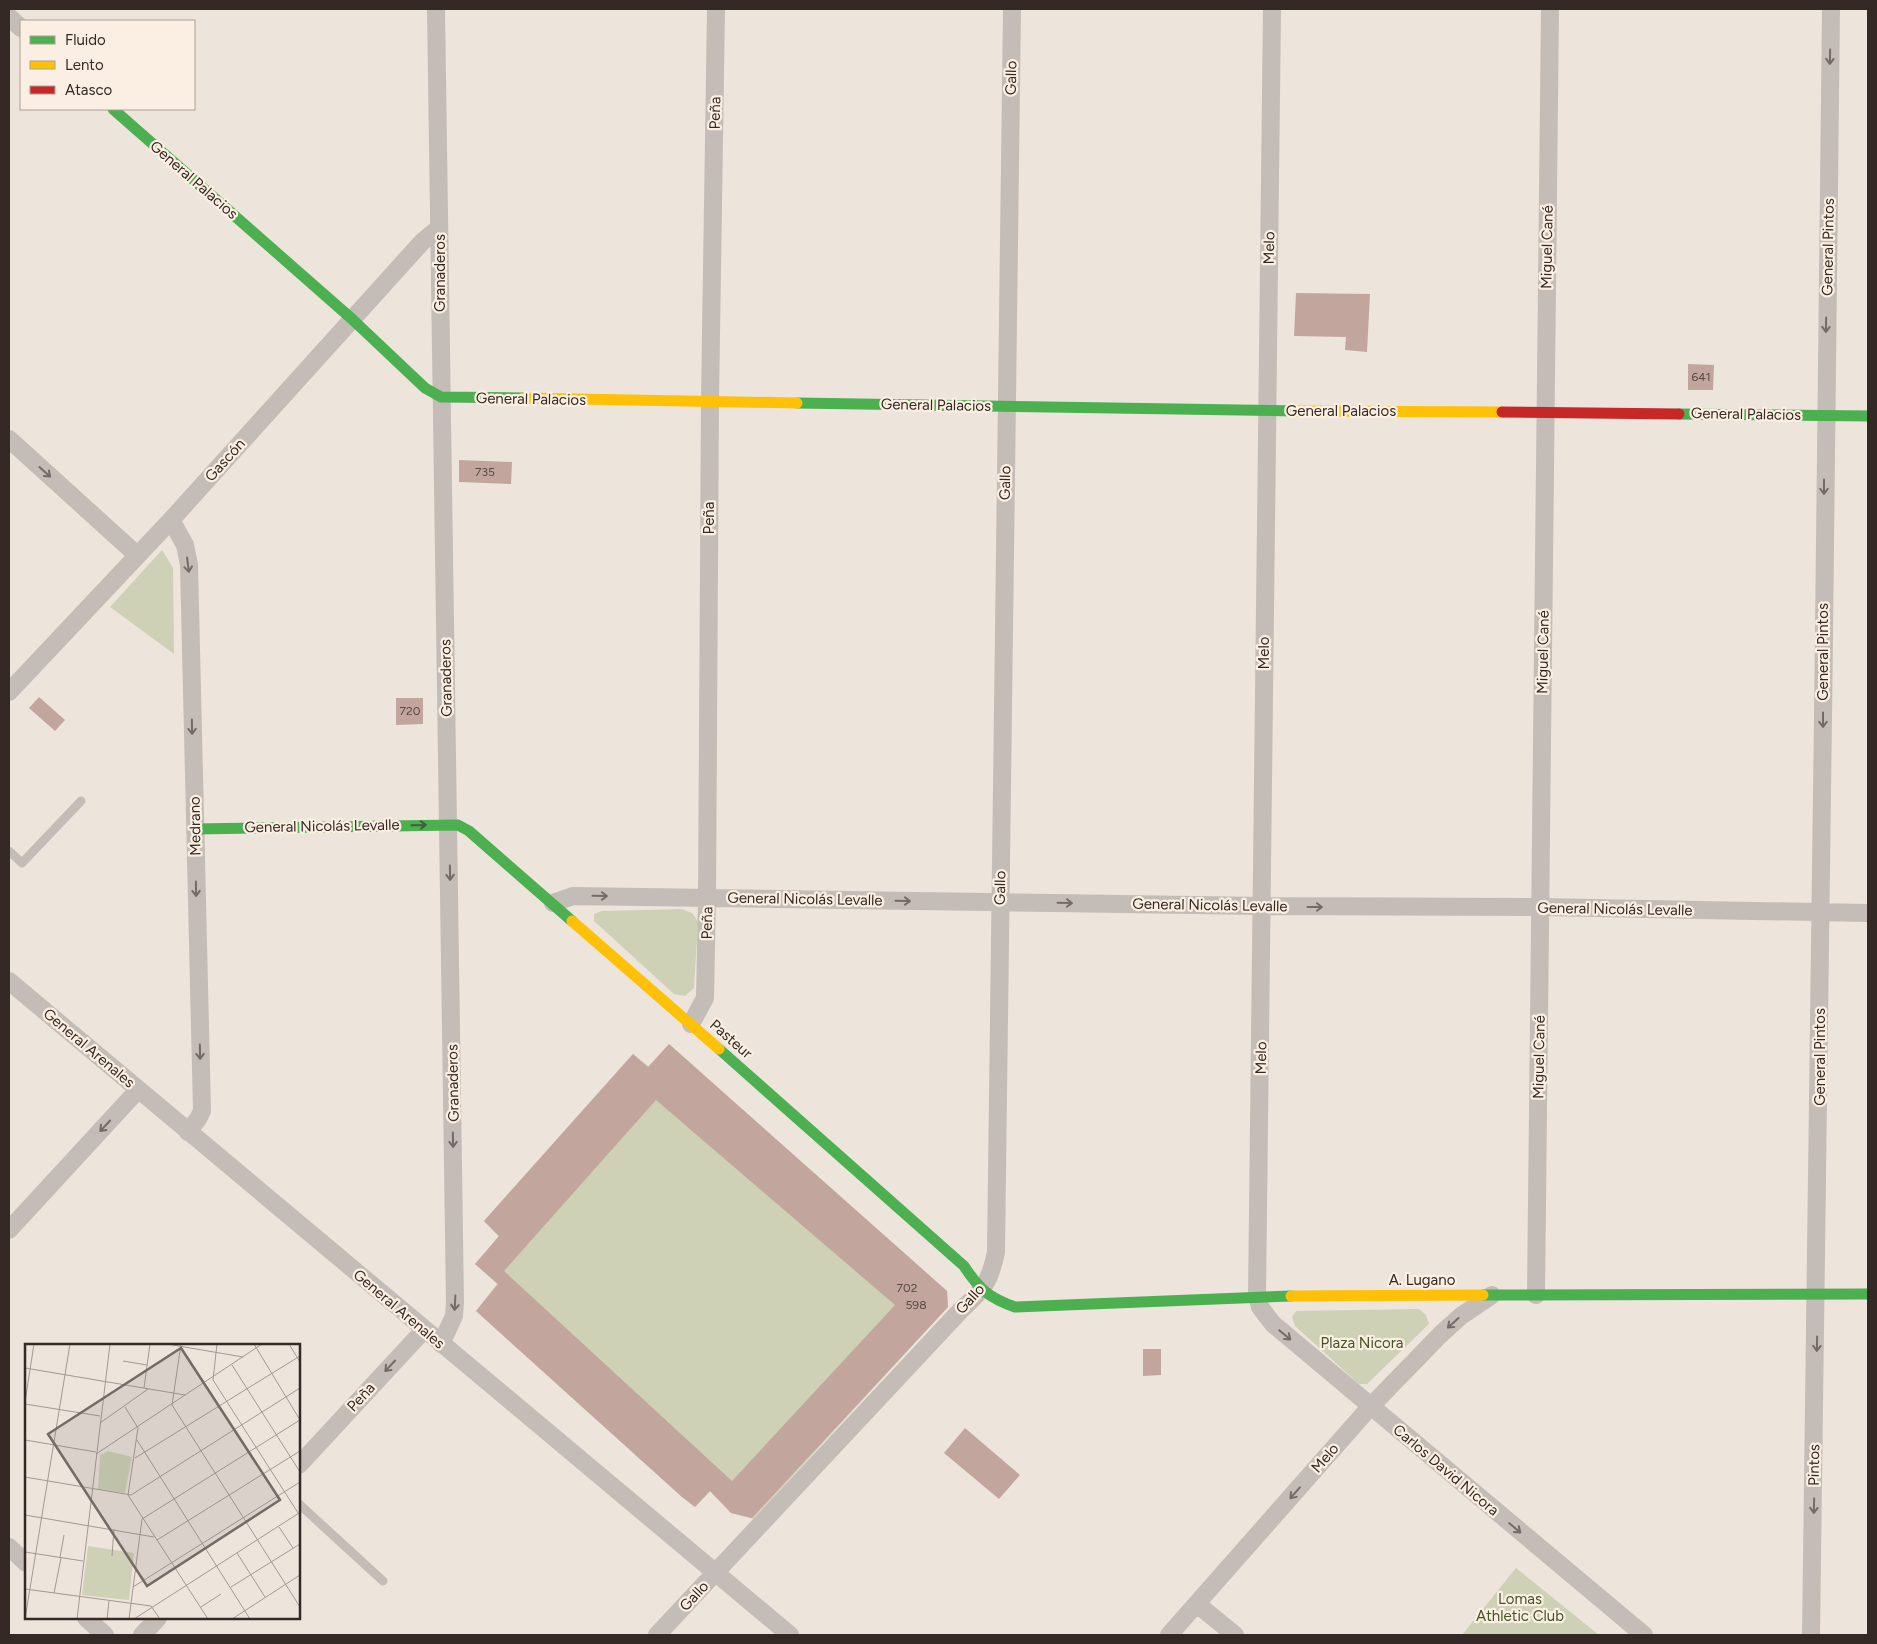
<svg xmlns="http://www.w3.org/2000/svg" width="1877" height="1644" font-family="Figtree,sans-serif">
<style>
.green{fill:#ced1b5}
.building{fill:#c2a69d;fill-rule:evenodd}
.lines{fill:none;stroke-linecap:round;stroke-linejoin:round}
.lane{stroke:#c4bcb6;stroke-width:9}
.street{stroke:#c4bcb6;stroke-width:18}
.fast{stroke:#4caf50;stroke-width:11}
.slow{stroke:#ffc107;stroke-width:11}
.jam{stroke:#c62828;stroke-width:11}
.oneway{stroke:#756b66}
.oneway2{stroke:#3e5f36}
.labels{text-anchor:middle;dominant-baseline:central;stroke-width:4.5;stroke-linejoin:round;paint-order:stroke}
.number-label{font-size:12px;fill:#584843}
.street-label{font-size:15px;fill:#352925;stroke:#faefe2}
.park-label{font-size:15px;fill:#455526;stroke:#faefe2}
.inset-road{fill:none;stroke:#a39993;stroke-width:1}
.view{fill:#756a65;fill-opacity:0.15;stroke:#756a65;stroke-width:2.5}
.inset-edge{fill:none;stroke:#352925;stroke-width:2.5}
</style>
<rect width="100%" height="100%" fill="#ede4dc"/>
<path class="green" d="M 162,550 L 173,568 L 174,654 L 110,607 Z
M 682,909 L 692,913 L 698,921 L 694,988 L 685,996 L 674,994 L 594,921 L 594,914 L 602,911 Z
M 669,1044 L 947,1291 L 948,1307 L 753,1519 L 731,1513 L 710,1491 L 695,1507 L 682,1497 L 476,1311 L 497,1284 L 475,1264 L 499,1237 L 484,1221 L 633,1054 L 649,1067 Z
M 1419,1309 L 1426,1315 L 1429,1324 L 1367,1384 L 1359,1384 L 1295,1326 L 1292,1317 L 1296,1311 Z
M 1516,1568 L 1599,1635 L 1462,1635 Z"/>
<path class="building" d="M 1296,293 L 1370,294 L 1367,352 L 1345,350 L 1346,337 L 1294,336 Z
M 1688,364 L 1714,365 L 1713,390 L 1688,390 Z
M 459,460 L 512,462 L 511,484 L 459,482 Z
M 39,697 L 65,720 L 55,731 L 29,708 Z
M 396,698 L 423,698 L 423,724 L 396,725 Z
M 669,1044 L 947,1291 L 948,1307 L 752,1518 L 731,1513 L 710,1491 L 695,1507 L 682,1497 L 476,1311 L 498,1284 L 475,1264 L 499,1236 L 484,1221 L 633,1054 L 648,1067 ZM 656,1100 L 895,1305 L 732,1481 L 504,1271 Z
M 1143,1349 L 1161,1349 L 1161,1375 L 1143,1376 Z
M 965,1428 L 1020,1475 L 999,1499 L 944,1453 Z"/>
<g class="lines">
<path class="lane" d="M 9,851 L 22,863 L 81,801
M 299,1504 L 383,1581"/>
<path class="street" d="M 436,9 L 455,1302 L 454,1316 L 441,1344
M 1272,9 C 1266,438 1263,867 1257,1296 L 1260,1307 L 1273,1324 L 1644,1635
M 9,17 L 21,28
M 9,439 L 137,555
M 171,520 L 185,545 L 189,565 L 202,1111 L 198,1119 L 188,1132
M 9,692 L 171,520 L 422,242 L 439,228
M 553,903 L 573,896 L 1263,906 L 1541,907 L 1868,913
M 9,981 L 790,1635
M 691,1024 L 705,998 L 707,898 L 710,401 L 716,9
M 9,1230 L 138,1090
M 1536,1295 L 1550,9
M 299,1465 L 424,1330
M 9,1547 L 26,1563
M 1197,1604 L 1235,1635
M 86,1618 L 105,1635
M 142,1635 L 158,1618
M 657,1635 L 961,1310 C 983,1290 990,1282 996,1252 L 1012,9
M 1169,1635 L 1370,1407 L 1441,1334 L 1461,1316 L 1492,1295
M 1811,1635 C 1822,1093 1823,551 1831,9"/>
<path class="fast" d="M 113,109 L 352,319 L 425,388 L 441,397 L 523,398
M 797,403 L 1296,411
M 1679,414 L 1868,416
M 195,829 L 458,825 L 469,831 L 572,921
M 719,1049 L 964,1266 C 979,1289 989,1298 1015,1307 L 1291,1296
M 1483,1295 L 1868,1294"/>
<path class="slow" d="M 523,398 L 797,403
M 1296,411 L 1502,412
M 572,921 L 719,1049
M 1291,1296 L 1483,1295"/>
<path class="jam" d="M 1502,412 L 1679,414"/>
</g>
<defs><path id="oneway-shaft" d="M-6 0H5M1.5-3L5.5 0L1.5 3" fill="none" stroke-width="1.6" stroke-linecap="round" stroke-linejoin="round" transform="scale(1.25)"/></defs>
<g class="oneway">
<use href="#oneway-shaft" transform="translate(1830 57) rotate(91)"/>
<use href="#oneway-shaft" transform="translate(1826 325) rotate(91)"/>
<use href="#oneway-shaft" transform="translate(45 472) rotate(42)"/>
<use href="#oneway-shaft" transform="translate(1824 487) rotate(90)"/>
<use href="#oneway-shaft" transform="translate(188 565) rotate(83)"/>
<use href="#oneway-shaft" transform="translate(1823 720) rotate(90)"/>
<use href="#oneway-shaft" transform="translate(192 727) rotate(89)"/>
<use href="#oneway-shaft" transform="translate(450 873) rotate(89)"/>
<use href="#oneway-shaft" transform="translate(196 889) rotate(89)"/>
<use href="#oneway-shaft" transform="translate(600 896) rotate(1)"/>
<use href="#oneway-shaft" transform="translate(903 901) rotate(1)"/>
<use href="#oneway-shaft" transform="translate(1065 903) rotate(1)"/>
<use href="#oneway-shaft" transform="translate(1315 907)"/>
<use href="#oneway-shaft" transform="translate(200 1052) rotate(89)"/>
<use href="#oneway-shaft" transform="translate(105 1126) rotate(133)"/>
<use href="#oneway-shaft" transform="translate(453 1140) rotate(89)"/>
<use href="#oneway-shaft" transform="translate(455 1303) rotate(93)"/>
<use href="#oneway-shaft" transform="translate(1453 1323) rotate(138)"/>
<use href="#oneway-shaft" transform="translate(1285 1335) rotate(40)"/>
<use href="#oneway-shaft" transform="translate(1817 1344) rotate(91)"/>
<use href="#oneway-shaft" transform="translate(390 1366) rotate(133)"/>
<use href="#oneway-shaft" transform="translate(1295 1493) rotate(131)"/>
<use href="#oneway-shaft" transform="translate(1814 1506) rotate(91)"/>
<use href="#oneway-shaft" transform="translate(1515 1528) rotate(40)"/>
</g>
<use class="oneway2" href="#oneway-shaft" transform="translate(419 825) rotate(-1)"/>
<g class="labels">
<g class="number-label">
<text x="1701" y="377">641</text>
<text x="485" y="472">735</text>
<text x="410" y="711">720</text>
<text x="907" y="1288">702</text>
<text x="916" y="1305">598</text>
</g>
<g class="street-label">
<text transform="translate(1011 78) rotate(-89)">Gallo</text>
<text transform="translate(715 113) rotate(-89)">Peña</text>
<text transform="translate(194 180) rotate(41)">General Palacios</text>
<text transform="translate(1547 247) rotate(-89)">Miguel Cané</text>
<text transform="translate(1828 247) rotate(-89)">General Pintos</text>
<text transform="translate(1269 248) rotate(-89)">Melo</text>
<text transform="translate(440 273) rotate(-90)">Granaderos</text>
<text transform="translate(531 399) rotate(1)">General Palacios</text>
<text transform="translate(936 405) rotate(1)">General Palacios</text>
<text x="1341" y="411">General Palacios</text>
<text transform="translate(1746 414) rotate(1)">General Palacios</text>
<text transform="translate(225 460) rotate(-48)">Gascón</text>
<text transform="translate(1005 483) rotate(-89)">Gallo</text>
<text transform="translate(709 518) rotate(-90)">Peña</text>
<text transform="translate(1543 652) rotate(-89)">Miguel Cané</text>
<text transform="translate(1823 652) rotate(-90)">General Pintos</text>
<text transform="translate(1264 653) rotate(-90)">Melo</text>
<text transform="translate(446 678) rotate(-91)">Granaderos</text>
<text transform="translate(195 826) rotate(-91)">Medrano</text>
<text transform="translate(322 826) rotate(-1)">General Nicolás Levalle</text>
<text transform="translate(1000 888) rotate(-89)">Gallo</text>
<text transform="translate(805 899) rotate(1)">General Nicolás Levalle</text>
<text transform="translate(1210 905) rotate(1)">General Nicolás Levalle</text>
<text transform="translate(1615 909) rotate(1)">General Nicolás Levalle</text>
<text transform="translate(707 923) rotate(-89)">Peña</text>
<text transform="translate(731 1039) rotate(41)">Pasteur</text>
<text transform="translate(89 1048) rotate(40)">General Arenales</text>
<text transform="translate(1539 1057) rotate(-89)">Miguel Cané</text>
<text transform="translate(1820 1057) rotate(-90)">General Pintos</text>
<text transform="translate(1261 1058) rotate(-89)">Melo</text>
<text transform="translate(453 1083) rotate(-91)">Granaderos</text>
<text x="1422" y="1280">A. Lugano</text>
<text transform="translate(970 1299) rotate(-48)">Gallo</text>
<text transform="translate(399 1309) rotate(40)">General Arenales</text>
<text transform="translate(361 1397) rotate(-47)">Peña</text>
<text transform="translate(1325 1458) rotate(-49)">Melo</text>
<text transform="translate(1814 1465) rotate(-89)">Pintos</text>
<text transform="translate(1446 1470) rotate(40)">Carlos David Nicora</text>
<text transform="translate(694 1596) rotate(-47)">Gallo</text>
</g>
<g class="park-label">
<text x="1362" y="1343">Plaza Nicora</text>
<text x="1520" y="1599">Lomas<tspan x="1520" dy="17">Athletic Club</tspan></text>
</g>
</g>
<g transform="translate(25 1344)">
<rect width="275" height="275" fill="#ede4dc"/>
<path d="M 83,107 L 107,113 L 100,149 L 73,145 L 75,111 ZM 63,202 L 109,209 L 104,256 L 57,251 Z" fill="#ced1b5"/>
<path class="inset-road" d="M 142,0 L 218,13M 156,0 L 147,61 L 275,263M 192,0 L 188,36 L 275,172M 264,0 L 275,18M 98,17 L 122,21M 207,21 L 275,128M 0,24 L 160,51M 119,44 L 125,0M 0,58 L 9,0M 0,60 L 75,72M 100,63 L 113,84M 75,79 L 123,45M 0,96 L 71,108M 112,96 L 225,275M 71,110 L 237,0M 110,114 L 275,12M 0,133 L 106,151 L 275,44M 103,151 L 183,275M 103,151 L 113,84M 0,171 L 129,193M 254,183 L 268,204M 132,196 L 275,107M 0,208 L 58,217M 212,209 L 240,253M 87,212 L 89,185M 35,213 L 39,191M 108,243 L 275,138M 206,243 L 275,200M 0,245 L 126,262 L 135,275M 29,249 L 36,214M 176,263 L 196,250M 0,275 L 45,0M 52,275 L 85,0M 82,275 L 84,257M 104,275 L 117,175 L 275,76 L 229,0M 109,275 L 274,169M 207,275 L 275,231"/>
<path class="view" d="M 156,4 L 255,156 L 122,242 L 23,90 Z"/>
<rect width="275" height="275" class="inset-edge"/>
</g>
<rect width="1877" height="1644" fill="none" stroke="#352925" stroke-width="20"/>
<rect x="20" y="20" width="175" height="90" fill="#faefe2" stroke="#aba096"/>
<rect x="30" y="36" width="25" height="8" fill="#4caf50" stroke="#aba096"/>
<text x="65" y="45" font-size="15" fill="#352925">Fluido</text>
<rect x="30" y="61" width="25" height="8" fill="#ffc107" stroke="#aba096"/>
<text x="65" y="70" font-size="15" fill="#352925">Lento</text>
<rect x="30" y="86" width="25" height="8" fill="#c62828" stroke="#aba096"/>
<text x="65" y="95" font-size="15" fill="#352925">Atasco</text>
</svg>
